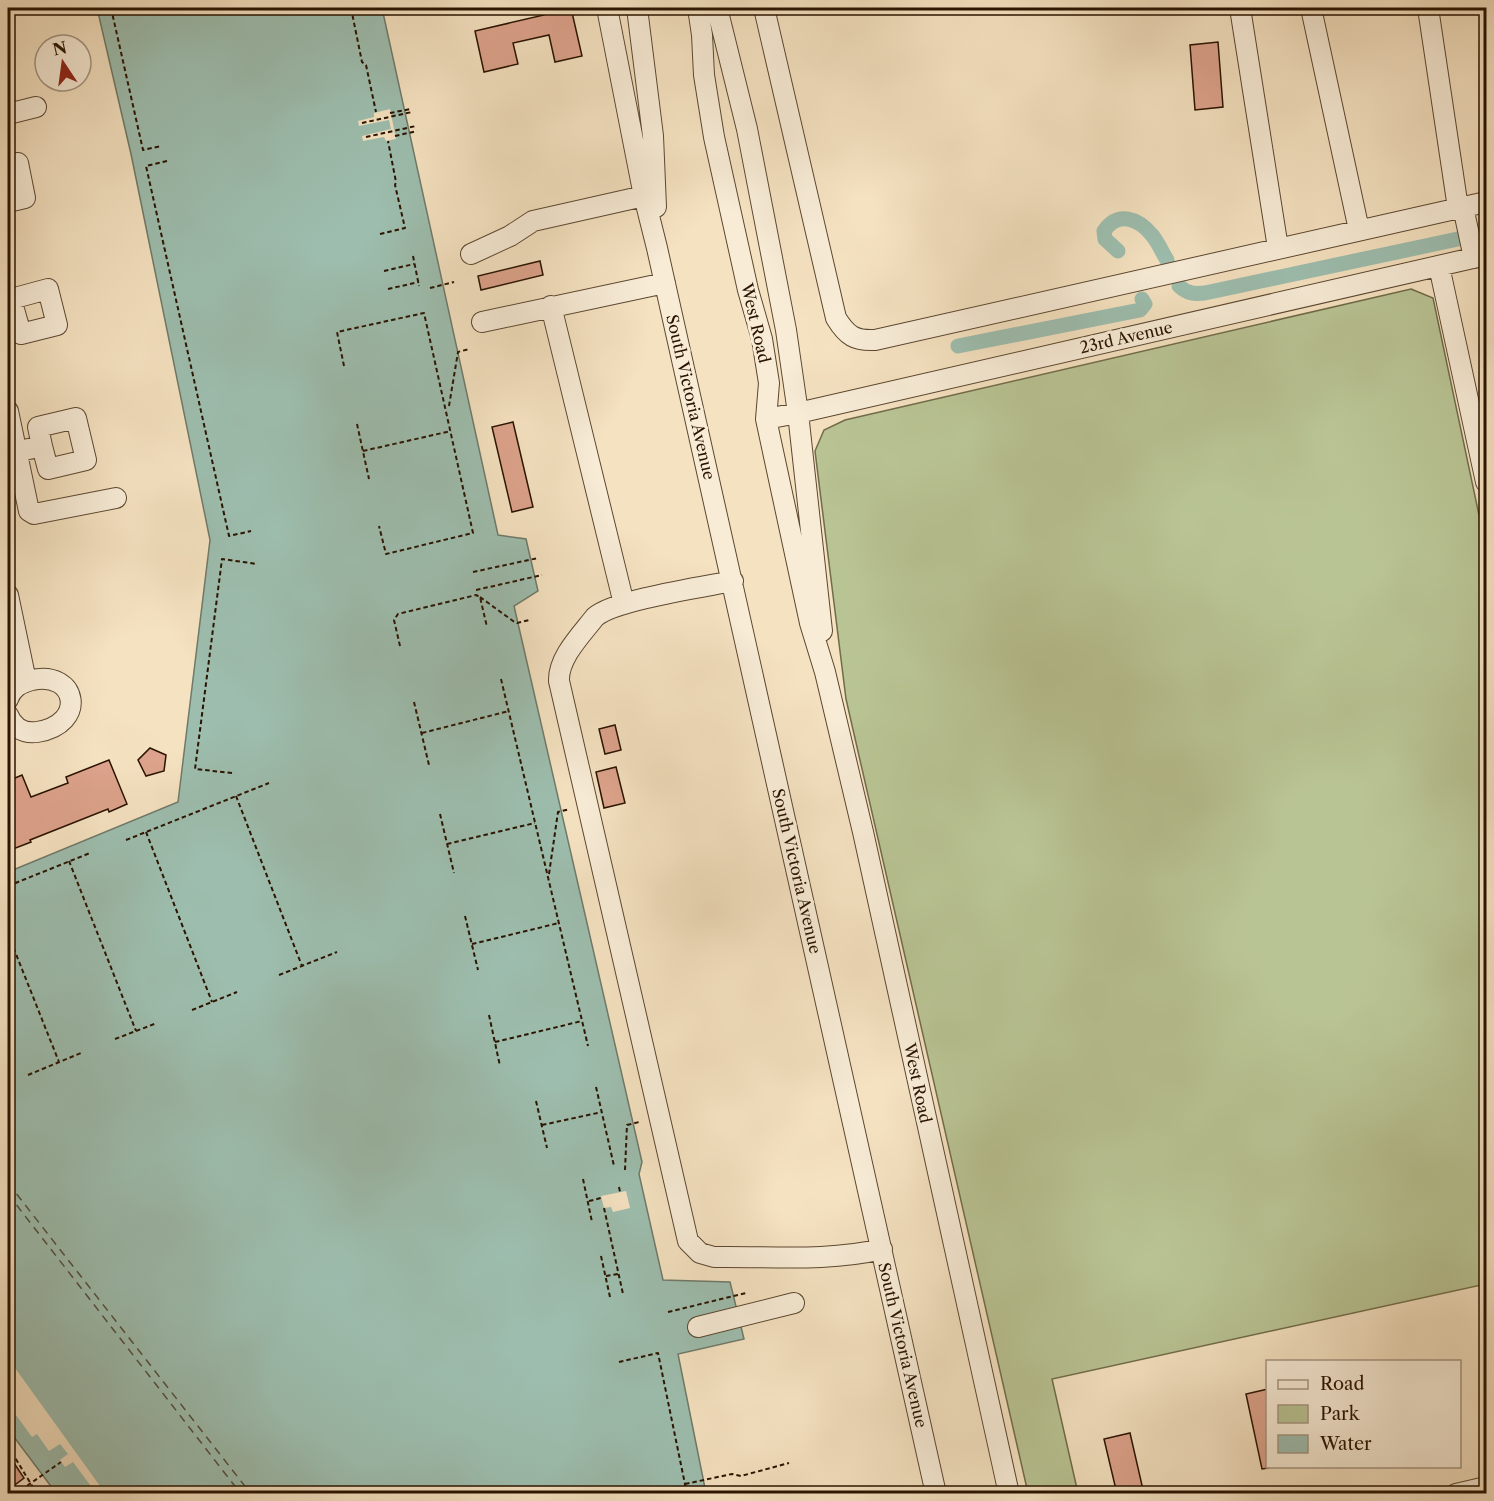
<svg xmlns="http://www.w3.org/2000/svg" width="1494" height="1501" font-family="'Libre Caslon Text',serif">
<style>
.green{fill:#b9c494;stroke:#716c4a;stroke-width:1.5}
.water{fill:#9dbeaf;stroke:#6f7a69;stroke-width:1.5}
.pier{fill:#f5e2c1}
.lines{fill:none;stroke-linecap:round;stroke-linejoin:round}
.canal{stroke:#9dbeaf;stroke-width:15}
.ferry{stroke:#524f3d;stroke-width:1.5;stroke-dasharray:8 6;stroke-linecap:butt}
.building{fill:#dda38c;stroke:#291300;stroke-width:1.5}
.minor-casing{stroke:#5c4730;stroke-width:22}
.path{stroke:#291300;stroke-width:2;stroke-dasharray:4.5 3;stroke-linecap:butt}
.minor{stroke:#f8ecd7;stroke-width:20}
.labels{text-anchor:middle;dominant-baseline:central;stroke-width:6;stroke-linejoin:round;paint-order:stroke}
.street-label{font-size:16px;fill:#291300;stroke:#f8ecd7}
</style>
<rect width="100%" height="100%" fill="#f5e2c1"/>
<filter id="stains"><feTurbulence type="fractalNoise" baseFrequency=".00333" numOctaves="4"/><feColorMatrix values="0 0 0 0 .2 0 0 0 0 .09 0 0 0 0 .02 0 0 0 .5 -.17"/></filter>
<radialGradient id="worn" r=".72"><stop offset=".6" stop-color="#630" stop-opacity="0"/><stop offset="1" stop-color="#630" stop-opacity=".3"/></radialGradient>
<path class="green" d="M 1411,289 L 1433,298 L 1486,548 L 1486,1284 L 1052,1379 L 1078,1493 L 1028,1493 L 846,699 L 815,451 L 824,430 L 845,420 Z"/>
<path class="water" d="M 97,8 L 382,8 L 498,535 L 526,539 L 538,591 L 514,606 L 642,1162 L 639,1174 L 663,1280 L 730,1282 L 744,1339 L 678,1354 L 706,1493 L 56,1493 L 8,1429 L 8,872 L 178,802 L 210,540 L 131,154 Z"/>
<path class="pier" d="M 390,109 L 396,139 L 386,141 L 384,137 L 363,141 L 362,136 L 391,129 L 389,120 L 359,126 L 358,121 L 374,117 L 374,113 Z
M 626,1191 L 630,1208 L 613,1212 L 611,1207 L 604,1208 L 601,1196 Z
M 10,1361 L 105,1493 L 96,1493 L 73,1462 L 65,1467 L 60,1460 L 68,1454 L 60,1444 L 49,1451 L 37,1434 L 32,1437 L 8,1404 L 8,1363 Z"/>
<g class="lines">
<path class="canal" d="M 1118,251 L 1105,239 L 1104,231 C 1118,211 1138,218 1152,235 C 1158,242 1162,252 1167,260
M 1179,286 C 1188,294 1194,294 1205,293 L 1486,233
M 958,346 L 1140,310 L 1145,304 L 1142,299"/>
<path class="ferry" d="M 8,1183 L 251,1494
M 8,1194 L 241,1494"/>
</g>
<path class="building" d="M 563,8 L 571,8 L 582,56 L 555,62 L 549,35 L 513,43 L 518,64 L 484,72 L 475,31 L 544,15 L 544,12 Z
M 1218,42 L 1223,107 L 1195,110 L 1190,45 Z
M 540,261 L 543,275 L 481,290 L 478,276 Z
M 513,422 L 533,507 L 512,512 L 492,427 Z
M 615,725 L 621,750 L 605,754 L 599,729 Z
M 150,748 L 166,755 L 164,771 L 146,776 L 138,760 Z
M 109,760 L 127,804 L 109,812 L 108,809 L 30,840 L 31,842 L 8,851 L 8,781 L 22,775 L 31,797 L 68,783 L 66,777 Z
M 616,767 L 625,803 L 604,808 L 596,772 Z
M 1268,1389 L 1268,1468 L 1262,1469 L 1246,1394 Z
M 1130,1433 L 1144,1494 L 1117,1494 L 1104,1439 Z
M 8,1454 L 24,1478 L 8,1490 Z"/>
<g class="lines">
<defs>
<path id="minor" d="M 607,8 L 644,196 L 657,248 L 936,1494
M 637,8 L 653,136 L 656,207
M 698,8 L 702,35 L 704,75 L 714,137 L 748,290 L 762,339 L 769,383 L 766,419 L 810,623 L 825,672 L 863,832 L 1009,1494
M 717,8 L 747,129 L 786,330 L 798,413 L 822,631
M 764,8 L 836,318 C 847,336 855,341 875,340 L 1486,202
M 1240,8 L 1278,248
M 1311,8 L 1359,230
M 1428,8 L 1458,208
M 8,114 L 36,107
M 8,164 L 18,163 L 25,198 L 8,202
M 1463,207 L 1474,258
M 471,254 L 510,236 L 533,221 L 644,196
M 1439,266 L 1486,482
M 48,289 L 57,325 L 21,334 L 11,299 Z
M 551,306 L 624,604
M 482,322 L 665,283
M 8,411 L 29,511 L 34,514 L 116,498
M 766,419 L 798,413 L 1486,255
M 11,453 L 42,446 L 38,427 L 76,418 L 86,460 L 48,469 L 42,446
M 733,581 C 703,587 614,600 595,617 C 581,635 558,658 559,681 L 688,1241 L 700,1253 L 714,1257 C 770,1256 827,1262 882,1249
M 8,595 L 26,681
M 8,699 C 12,687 21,683 32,680 C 77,670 88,724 37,732 C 23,734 13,727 8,715
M 698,1327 L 794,1303
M 1456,1494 L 1486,1487"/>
</defs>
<use href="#minor" class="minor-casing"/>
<path class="path" d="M 111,8 L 143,150 L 161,146
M 351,8 L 362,62 L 366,65 L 376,112
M 390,113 L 411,109
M 362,123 L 412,112
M 395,136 L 417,131
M 366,137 L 416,126
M 167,161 L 146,166 L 229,536 L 251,531
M 380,234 L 405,228 L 395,185 L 396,182 L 388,141
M 413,256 L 419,286
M 384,271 L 414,264
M 430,288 L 454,282
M 388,289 L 419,282
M 344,366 L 337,332 L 424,313 L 473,533 L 386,554 L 379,526
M 449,406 L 458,352 L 469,349
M 357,424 L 369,479
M 363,451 L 451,431
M 473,572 L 538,558
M 476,590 L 542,575
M 480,597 L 513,621 L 517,623 L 529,620
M 400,646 L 394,620 L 398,614 L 476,595 L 480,597 L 487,627
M 501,679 L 588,1046
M 414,702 L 429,765
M 422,733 L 509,711
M 232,773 L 195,769 L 222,559 L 257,564
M 236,796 L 302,966
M 440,814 L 454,873
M 146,832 L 212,1002
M 126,840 L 269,783
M 447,844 L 535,823
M 69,861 L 136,1031
M 549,874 L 558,812 L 570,809
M 8,886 L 90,853
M 465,916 L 478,970
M 8,934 L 59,1062
M 472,944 L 559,923
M 279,975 L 337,952
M 192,1010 L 237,992
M 489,1015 L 500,1066
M 115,1039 L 157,1023
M 495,1042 L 582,1021
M 28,1075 L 81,1053
M 596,1087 L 614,1166
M 536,1101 L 547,1148
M 542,1125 L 602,1112
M 625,1170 L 627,1125 L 639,1122
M 583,1179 L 592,1222
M 619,1187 L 620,1192
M 589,1201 L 601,1198
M 604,1208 L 623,1294
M 601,1256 L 610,1297
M 606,1276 L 618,1274
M 668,1312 L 746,1293
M 8,1325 L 9,1327
M 619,1362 L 658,1353 L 687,1494
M 8,1446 L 37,1494
M 685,1484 L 732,1474 L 741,1476 L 789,1463
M 21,1490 L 61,1462"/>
<use href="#minor" class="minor"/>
</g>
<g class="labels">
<g class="street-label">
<text transform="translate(756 323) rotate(77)">West Road</text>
<text transform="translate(1126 337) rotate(-13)">23rd Avenue</text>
<text transform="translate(691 397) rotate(77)">South Victoria Avenue</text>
<text transform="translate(797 871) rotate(77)">South Victoria Avenue</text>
<text transform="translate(918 1083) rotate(78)">West Road</text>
<text transform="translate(903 1345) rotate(77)">South Victoria Avenue</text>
</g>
</g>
<rect width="1494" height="1501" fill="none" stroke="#f5e2c1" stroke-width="30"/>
<rect x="9" y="9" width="1476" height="1483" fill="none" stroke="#291300" stroke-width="3"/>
<rect x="15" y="15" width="1464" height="1471" fill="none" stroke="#291300" stroke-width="1.5"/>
<rect x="1266" y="1360" width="195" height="108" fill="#f8ecd7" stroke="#a59581" stroke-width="1.5"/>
<rect x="1278" y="1380" width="30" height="9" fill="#f8ecd7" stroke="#a59581" stroke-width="1.5"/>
<text x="1320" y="1390" font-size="18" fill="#291300">Road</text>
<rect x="1278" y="1405" width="30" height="18" fill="#b9c494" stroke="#a59581" stroke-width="1.5"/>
<text x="1320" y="1420" font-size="18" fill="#291300">Park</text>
<rect x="1278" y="1435" width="30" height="18" fill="#9dbeaf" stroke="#a59581" stroke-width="1.5"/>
<text x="1320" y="1450" font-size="18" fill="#291300">Water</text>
<g transform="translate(63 63) rotate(347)"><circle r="28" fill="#f8ecd7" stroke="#a59581" stroke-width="1.5"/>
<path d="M0-4.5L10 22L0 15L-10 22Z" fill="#8f2418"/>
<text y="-9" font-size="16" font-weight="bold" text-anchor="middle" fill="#291300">N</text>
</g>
<rect width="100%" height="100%" filter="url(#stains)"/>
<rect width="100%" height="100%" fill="url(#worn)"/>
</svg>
